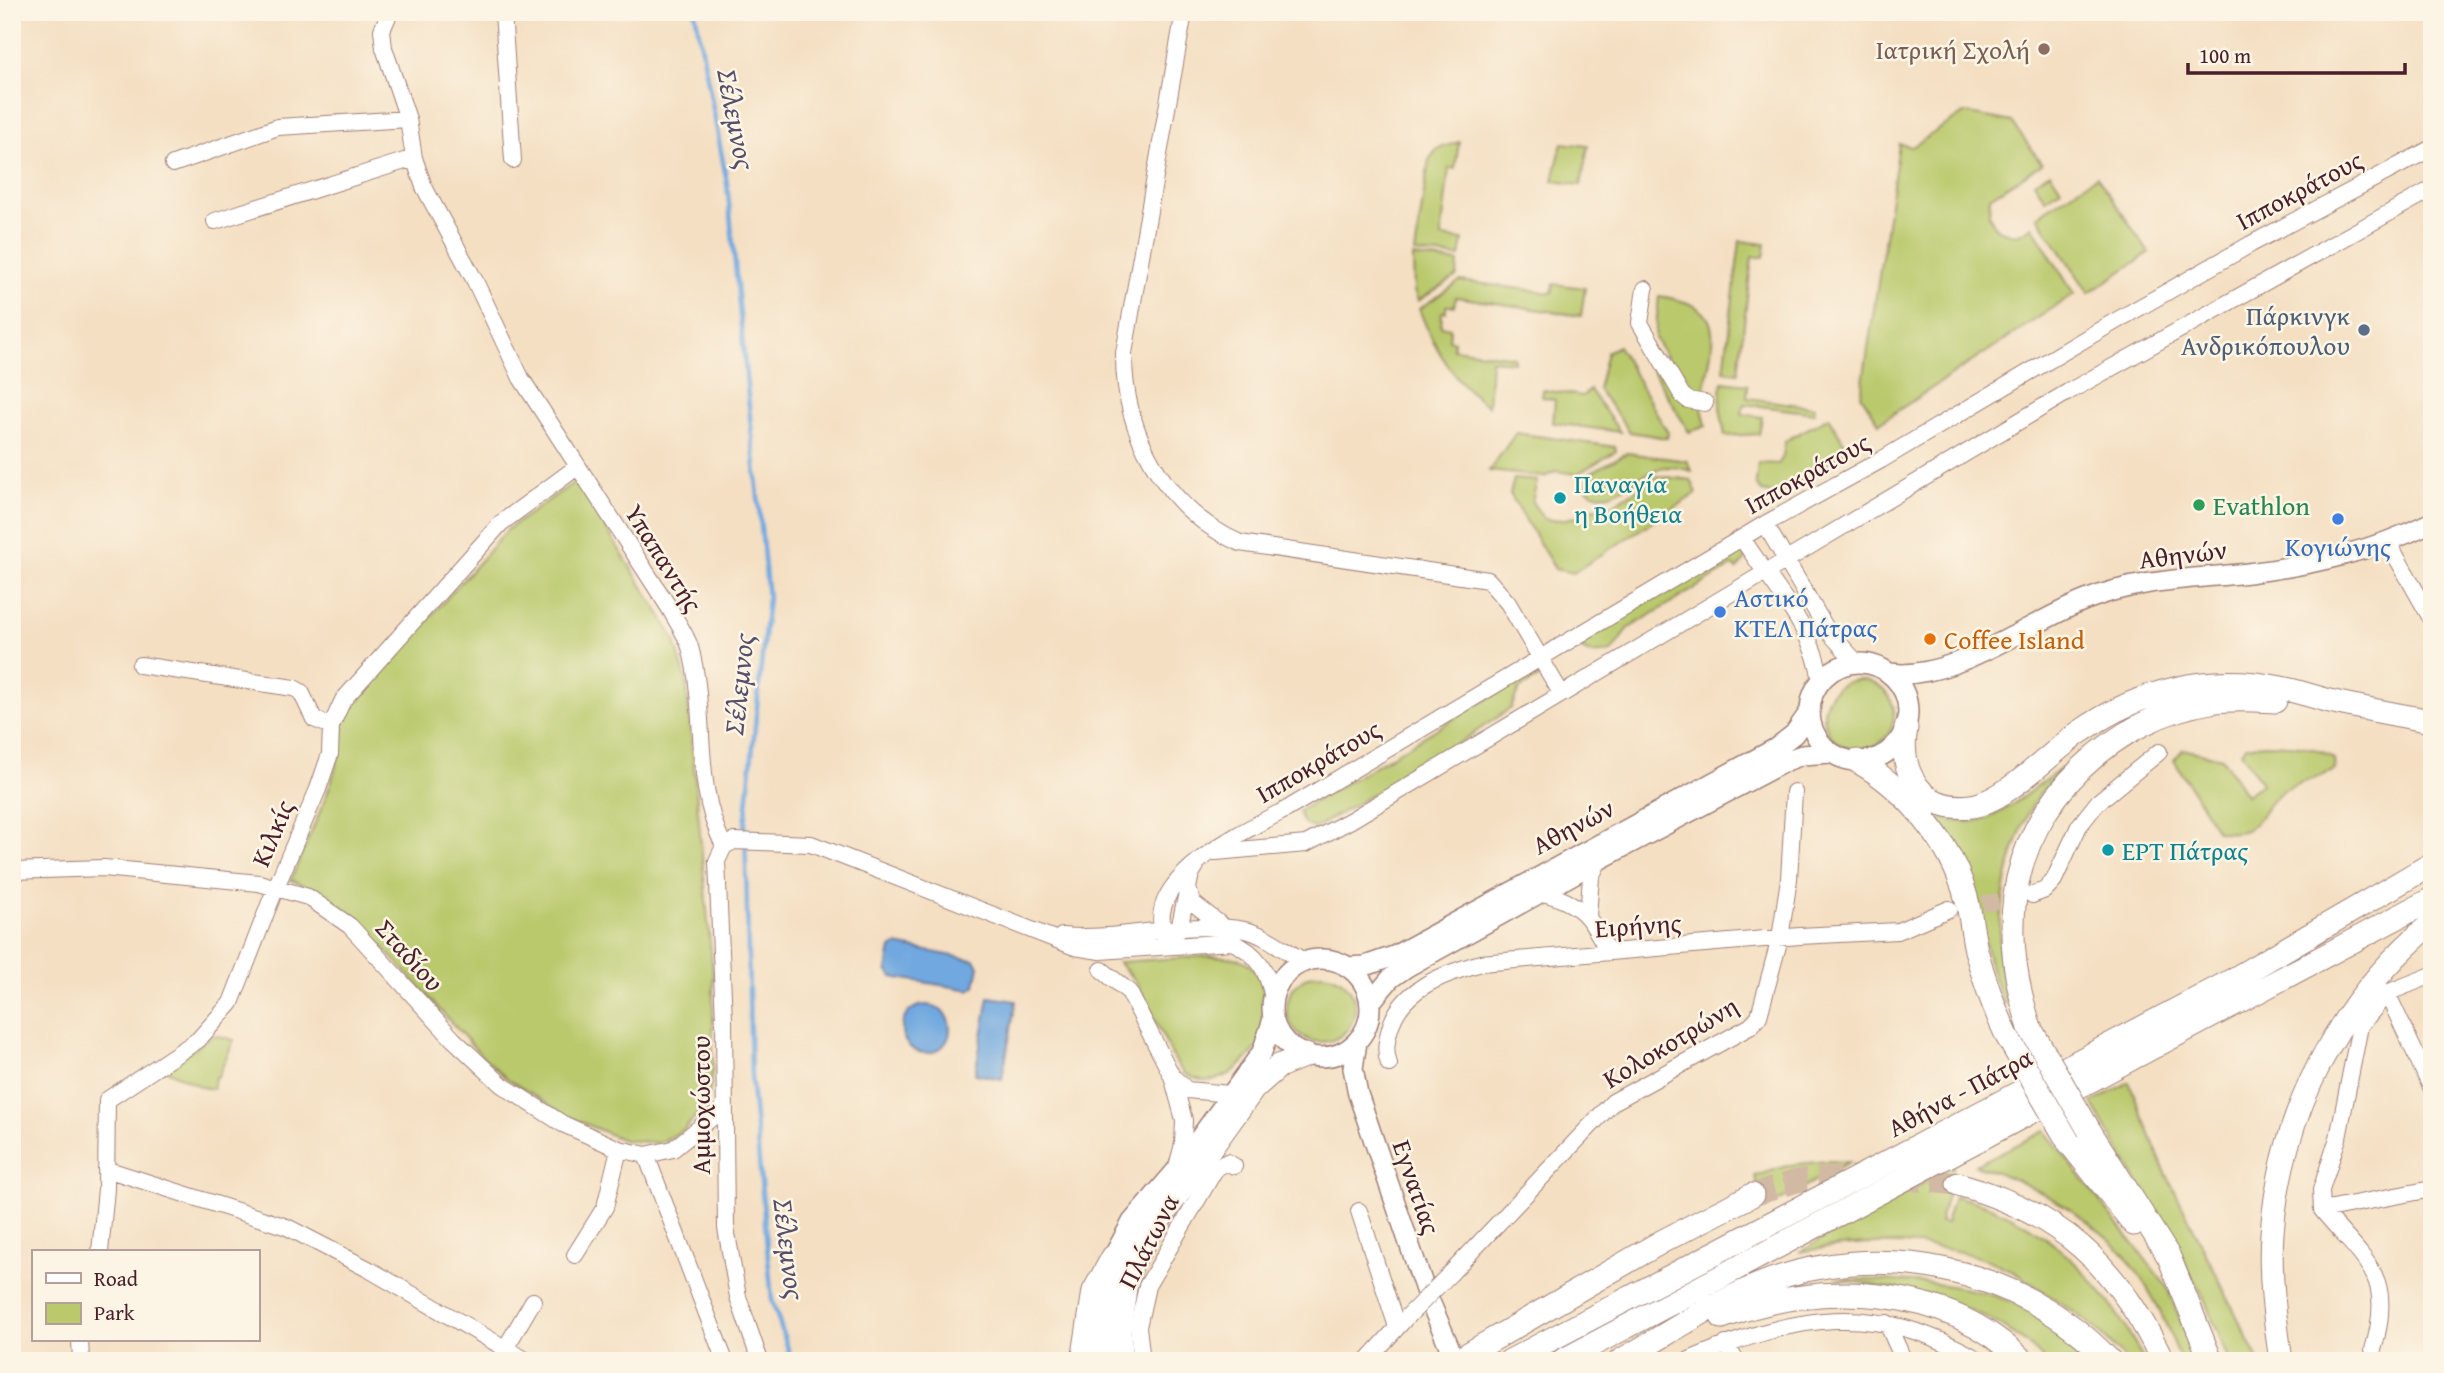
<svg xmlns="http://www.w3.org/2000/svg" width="2444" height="1373" font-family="'Gentium Book Plus',serif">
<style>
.green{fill:#b9c96c;stroke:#82744c;stroke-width:2}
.water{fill:#6fa8df;stroke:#5c6485;stroke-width:2}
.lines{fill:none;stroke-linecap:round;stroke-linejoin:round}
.stream{stroke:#6fa8df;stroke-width:4.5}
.minor-tunnel{stroke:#d2b9a4;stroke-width:16;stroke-dasharray:16 8;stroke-linecap:butt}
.highway-tunnel{stroke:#d2b9a4;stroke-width:23;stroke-dasharray:23 11;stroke-linecap:butt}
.minor-casing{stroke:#9f7f76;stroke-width:18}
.major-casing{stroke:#9f7f76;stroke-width:22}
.highway-casing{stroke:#9f7f76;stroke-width:25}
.minor{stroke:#fff;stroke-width:16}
.major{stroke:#fff;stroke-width:19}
.highway{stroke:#fff;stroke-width:23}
.minor-bridge-casing{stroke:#9f7f76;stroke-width:18;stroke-linecap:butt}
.highway-bridge-casing{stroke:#9f7f76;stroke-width:25;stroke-linecap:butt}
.minor-bridge{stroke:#fff;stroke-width:16}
.highway-bridge{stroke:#fff;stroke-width:23}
.education-dot{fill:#8d6e63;stroke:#fcf5e5;stroke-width:2.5}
.service-dot{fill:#5c6f8a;stroke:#fcf5e5;stroke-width:2.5}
.culture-dot{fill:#0f9aa8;stroke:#fcf5e5;stroke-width:2.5}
.leisure-dot{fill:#2e9e5b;stroke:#fcf5e5;stroke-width:2.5}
.shop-dot{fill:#3f7fe0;stroke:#fcf5e5;stroke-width:2.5}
.food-dot{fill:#e8710a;stroke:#fcf5e5;stroke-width:2.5}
.labels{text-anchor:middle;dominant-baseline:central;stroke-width:5;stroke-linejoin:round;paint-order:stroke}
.education-label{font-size:26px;fill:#785e54;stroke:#fcf5e5;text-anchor:end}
.street-label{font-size:26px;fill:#4a1f2b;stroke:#fcf5e5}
.service-label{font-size:26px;fill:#4e5e75;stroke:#fcf5e5;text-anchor:end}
.culture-label{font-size:26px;fill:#0d838f;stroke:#fcf5e5;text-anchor:start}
.leisure-label{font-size:26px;fill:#27864d;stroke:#fcf5e5;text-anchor:start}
.shop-label{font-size:26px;fill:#366cbe;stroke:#fcf5e5}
.food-label{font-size:26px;fill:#c56008;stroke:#fcf5e5;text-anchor:start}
.water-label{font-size:28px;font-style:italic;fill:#574f6a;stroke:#fcf5e5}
</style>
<rect width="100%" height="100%" fill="#fcf5e5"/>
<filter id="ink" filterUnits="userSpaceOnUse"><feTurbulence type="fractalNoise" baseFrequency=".0143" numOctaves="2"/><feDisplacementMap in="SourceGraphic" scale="14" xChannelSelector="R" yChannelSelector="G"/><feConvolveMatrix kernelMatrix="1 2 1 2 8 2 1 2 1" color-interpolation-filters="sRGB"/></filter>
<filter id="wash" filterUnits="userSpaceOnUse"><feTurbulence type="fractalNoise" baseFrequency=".00686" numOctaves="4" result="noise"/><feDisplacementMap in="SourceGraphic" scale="28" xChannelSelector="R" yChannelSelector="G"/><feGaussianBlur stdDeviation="1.57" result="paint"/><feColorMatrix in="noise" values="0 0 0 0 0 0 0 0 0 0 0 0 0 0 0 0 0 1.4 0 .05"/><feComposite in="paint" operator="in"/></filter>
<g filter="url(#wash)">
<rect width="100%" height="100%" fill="#f4dfc2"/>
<path class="green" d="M 1964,113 L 2012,122 L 2042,164 L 1990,197 L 1989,215 L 1996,229 C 2012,236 2018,238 2032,226 L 2074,294 L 1879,423 L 1861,395 L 1899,144 L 1912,147 Z
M 1459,142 L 1455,169 L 1449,168 L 1441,237 L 1463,240 L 1460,257 L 1415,253 L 1429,160 L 1437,149 Z
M 1562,143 L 1588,146 L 1581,185 L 1553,181 Z
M 2050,172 L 2061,189 L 2045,199 L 2034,182 Z
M 2097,176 L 2149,253 L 2089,293 L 2037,216 Z
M 1740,241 L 1766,244 L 1764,257 L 1752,257 L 1738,373 L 1724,371 Z
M 1413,257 L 1458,262 L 1457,276 L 1418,301 L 1414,291 Z
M 1460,281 L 1552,293 L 1554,284 L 1585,288 L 1581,316 L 1456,297 L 1454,306 L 1446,306 L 1446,312 L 1442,312 L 1441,326 L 1450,328 L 1449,340 L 1454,341 L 1453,349 L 1514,357 L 1514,362 L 1491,360 L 1488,406 C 1455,384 1433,346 1419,309 Z
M 1659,296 C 1733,307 1711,340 1703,399 L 1687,394 L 1655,338 Z
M 1638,334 L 1702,408 L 1706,426 L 1689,432 L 1633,337 Z
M 1618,346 L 1668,433 L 1667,438 L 1630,432 L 1598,389 L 1607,352 Z
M 1722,382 L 1748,385 L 1747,398 L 1815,407 L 1814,413 L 1744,404 L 1742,414 L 1762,417 L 1759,434 L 1725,436 L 1720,407 Z
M 1543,390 L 1582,396 L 1590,390 L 1620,432 L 1553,423 L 1555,400 L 1542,397 Z
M 1829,417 L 1849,451 L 1777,495 L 1762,492 L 1756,484 L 1758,463 L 1778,464 L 1783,457 L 1785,441 Z
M 1516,433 L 1615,447 L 1616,451 L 1577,474 L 1556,471 L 1544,477 L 1489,471 Z
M 1627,453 L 1687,461 L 1692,471 C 1681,468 1669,465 1658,469 C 1636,475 1610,508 1587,489 L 1590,473 Z
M 1658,476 L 1691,480 L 1697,493 L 1573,573 L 1555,569 L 1510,494 L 1514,479 L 1537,481 L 1532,502 L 1544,519 C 1563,523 1572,515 1584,517 L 1593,508 L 1606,509 Z
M 576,481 L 660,614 L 675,641 L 686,680 L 713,976 L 713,1068 L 709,1094 L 702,1109 L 684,1130 L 659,1143 L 623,1140 L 567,1116 L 506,1078 L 479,1053 L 356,917 L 319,892 L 291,880 C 311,828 345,770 343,715 L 508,529 Z
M 1736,549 L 1740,549 L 1747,558 L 1737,569 L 1734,565 L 1629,628 L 1611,652 L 1591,654 L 1580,648 L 1582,641 Z
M 1536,670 L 1540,677 L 1519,689 L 1511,708 L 1450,749 L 1315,828 C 1304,826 1302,822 1299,811 Z
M1824 715a35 35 0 1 1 70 0a35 35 0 1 1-70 0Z
M 2265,744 C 2290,745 2314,744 2334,759 L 2335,770 C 2319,778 2297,782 2283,791 C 2256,809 2262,840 2217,831 L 2174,760 L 2183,749 L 2222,758 L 2246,795 L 2262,784 L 2241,751 L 2246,746 Z
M 2064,767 C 2054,778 2041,790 2033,804 C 2004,858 1990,944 2007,1003 L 2003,1004 L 1990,966 L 1973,884 L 1959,847 L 1932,813 C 1986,843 2021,793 2064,767 Z
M 1211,956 C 1223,957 1236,956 1247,963 C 1268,977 1270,1020 1261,1042 C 1260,1046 1254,1051 1251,1054 C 1234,1074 1214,1089 1187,1075 C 1173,1068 1149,1000 1136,982 C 1131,975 1124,969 1118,962 Z
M1287 1008a34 34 0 1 1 68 0a34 34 0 1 1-68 0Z
M 213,1035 L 234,1040 L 218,1076 L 215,1077 L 213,1089 L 201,1087 L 165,1069 Z
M 2129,1082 L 2163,1167 L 2259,1361 L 2230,1361 L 2201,1292 L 2092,1103 Z
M 2045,1131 L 2167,1287 L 2197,1361 L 2181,1361 C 2168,1327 2154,1295 2132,1265 C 2098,1219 2029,1181 1975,1165 Z
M 1827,1161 L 1849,1162 L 1764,1209 L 1755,1176 L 1790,1165 Z
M 1954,1166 L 1940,1222 L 1946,1223 L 1954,1196 C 2042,1215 2106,1283 2144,1361 L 2125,1361 C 2107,1335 2079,1315 2053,1298 C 2038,1288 2024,1277 2008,1269 C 1946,1238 1866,1240 1799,1252 Z
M 1835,1279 C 1910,1281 1989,1280 2053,1324 C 2069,1334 2084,1349 2099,1361 L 2045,1361 C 1991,1302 1910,1291 1835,1279 Z"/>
<path class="water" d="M 896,945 L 974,960 L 979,966 L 975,986 L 970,990 L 892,977 L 887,970 L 891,948 Z
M 989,997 L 1016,1001 L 1002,1079 L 975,1074 Z
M902 1029a24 24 0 1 1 48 0a24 24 0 1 1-48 0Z"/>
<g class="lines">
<path class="stream" d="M 695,12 L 727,183 L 768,598 L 745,825 L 751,1075 L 772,1300 L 792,1361"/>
</g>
</g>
<g filter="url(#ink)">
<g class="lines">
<path class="minor-tunnel" d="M 1959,908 L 2023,897"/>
<path class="highway-tunnel" d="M 1899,1178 L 1958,1184
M 1752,1195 L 1797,1181 L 1865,1176"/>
<defs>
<path id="minor" d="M 390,12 L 382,30 L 384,48 L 408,119 L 414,158 L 424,187 L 475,281 L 521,378 L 670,609 C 676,621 686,634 690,647 C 708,713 692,784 724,846 L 734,841 L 811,844 L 1075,947 L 1100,951 L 1232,942 C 1259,954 1267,970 1273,998
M 503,12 L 513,160
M 1184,12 L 1124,353 C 1123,432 1165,510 1240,543 L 1488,580 L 1508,603 L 1561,693
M 173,164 L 278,127 L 408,119
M 215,221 L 414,158
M 1645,289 L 1640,323 L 1682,395 L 1688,400 L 1705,403
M 1765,524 L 1827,630 L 1857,663
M 1742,538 C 1770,583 1814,627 1821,681
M 2388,542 L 2432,620
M 140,665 L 294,688 L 301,692 L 314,719 L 331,726
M 724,846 L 717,861 L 724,1020 L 726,1228 L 738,1297 L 760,1361
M 1216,852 L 1306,844 L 1351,820 L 2068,392 L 2432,189
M 12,871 L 104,868 L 259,883 L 308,897 L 350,926 L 453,1039 L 502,1085 L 563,1124 L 619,1149 L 646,1155 L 673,1149 L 724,1108
M 1187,886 L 1193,903 L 1225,928
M 1540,892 C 1581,903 1590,915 1608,952
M 2032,895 L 2045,890 L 2054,880 L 2079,826 L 2098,802 L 2159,752
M 1588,916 L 1591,877 L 1599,860
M 1062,936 C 1123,942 1184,919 1245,930 C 1268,935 1286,953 1307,962
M 1174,937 L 1179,929 L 1191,874 L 1196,866
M 1169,945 C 1131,883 1242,832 1287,809 L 1765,524 L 1881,460 L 2107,326 L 2251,244 L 2432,148
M 1102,970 L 1129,992 L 1172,1076 L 1184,1120 L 1183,1144 L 1178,1163
M 2387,993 L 2432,1089
M 1389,1064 C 1385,1053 1386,1044 1389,1032 C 1399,989 1443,974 1481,963 L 1800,936 L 1898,931 L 1949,909
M 1174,1078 L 1187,1090 L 1230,1094
M 646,1155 L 725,1361
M 106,1169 L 287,1227 L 370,1270 L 527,1361
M 2322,1210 L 2432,1189
M 1359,1211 L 1397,1327
M 100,1252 L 106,1189 L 107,1100 L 198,1040 L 231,1003 L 276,887 L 318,789 L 330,754 L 331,726 L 343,700 L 501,523 L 577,467
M 575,1255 L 605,1207 L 619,1149
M 1450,1274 L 1613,1102 L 1751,1026 L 1759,1016 L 1780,938 L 1789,879 L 1794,792
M 1887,1323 L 1904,1361
M 80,1340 L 81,1361
M 1726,1344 L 1736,1361
M 505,1349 L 533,1301
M 2373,1350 C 2395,1275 2367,1264 2322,1210 L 2321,1190 L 2338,1138 L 2360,1026 L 2387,993 L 2432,975
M 1142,1361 L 1138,1327 L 1147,1286 L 1216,1168 L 1227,1162 L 1234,1166
M 1367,1361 L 1404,1320
M 1687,1361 C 1796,1314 1874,1299 1981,1361"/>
<path id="major" d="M1810 712a49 49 0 1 1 98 0a49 49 0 1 1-98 0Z
M 1889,673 C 1952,682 2027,623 2086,600 C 2138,579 2193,579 2248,573 C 2313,565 2373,551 2432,522
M1272 1008a49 49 0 1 1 98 0a49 49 0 1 1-98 0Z
M 1347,967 L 1365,966 L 1394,956 L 1776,748 L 1794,734 L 1810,711
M 1370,1003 L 1391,978 L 1407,967 L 1599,860 L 1786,761 L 1802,755 L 1832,753
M 1357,1042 L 1353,1068 L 1358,1094 L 1425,1290 L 1449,1346
M 1101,1361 L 1102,1309 L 1113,1257 L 1132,1222 L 1175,1172 L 1262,1052 L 1273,1019"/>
<path id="highway" d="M 1906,728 C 1898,772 1921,812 1971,806 C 2005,802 2051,752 2080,732 C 2140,690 2208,673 2281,688 C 2302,692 2322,700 2343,704 C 2372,710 2402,716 2432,721
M 1857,761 C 1906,788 1951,843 1966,897 C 1971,914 1972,933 1976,950 C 1984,980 1994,1008 2007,1036
M 2030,1028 C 2016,984 2009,942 2015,896 C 2027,799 2116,716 2211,702 C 2232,698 2254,700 2275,701
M 2089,1130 L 2169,1257 L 2211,1361
M 2068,1141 L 2134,1224
M 1958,1184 C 2061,1213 2117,1265 2163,1361
M 1722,1317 C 1819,1280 1944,1283 2023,1361
M 1083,1361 L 1094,1291 L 1113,1257
M 1122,1361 L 1119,1331 L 1125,1288 L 1132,1263 L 1149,1234 L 1254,1088 L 1279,1066 L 1306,1055
M 1456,1361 L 1663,1241 L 1752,1195
M 1510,1361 L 2229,982 L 2432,864
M 1562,1361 L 2432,899
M 1620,1361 C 1665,1336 1708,1306 1756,1286 C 1875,1236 2022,1267 2110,1361
M 2281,1361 C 2275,1319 2269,1276 2272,1233 C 2281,1112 2339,1001 2432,923"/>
</defs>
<use href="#minor" class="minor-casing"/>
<use href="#major" class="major-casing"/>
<use href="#highway" class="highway-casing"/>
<use href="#minor" class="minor"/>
<use href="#major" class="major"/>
<use href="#highway" class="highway"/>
<defs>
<path id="minor-bridge" d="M 1408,1316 L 1450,1274"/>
<path id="highway-bridge" d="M 2030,1028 L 2089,1130
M 2007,1036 L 2068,1141"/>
</defs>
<use href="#minor-bridge" class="minor-bridge-casing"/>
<use href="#highway-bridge" class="highway-bridge-casing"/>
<use href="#minor-bridge" class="minor-bridge"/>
<use href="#highway-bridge" class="highway-bridge"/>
</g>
</g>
<circle class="education-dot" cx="2044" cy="49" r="7"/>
<circle class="service-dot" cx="2364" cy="330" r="7"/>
<g class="culture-dot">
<circle cx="1560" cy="498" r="7"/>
<circle cx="2108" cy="850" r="7"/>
</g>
<circle class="leisure-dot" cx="2199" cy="505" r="7"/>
<g class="shop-dot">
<circle cx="2338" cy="519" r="7"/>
<circle cx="1720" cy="612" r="7"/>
</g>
<circle class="food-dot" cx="1930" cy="639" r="7"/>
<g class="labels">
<g class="education-label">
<text x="2030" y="49">Ιατρική Σχολή</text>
</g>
<g class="street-label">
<text transform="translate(2299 190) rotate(-28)">Ιπποκράτους</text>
<text transform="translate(1807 473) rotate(-29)">Ιπποκράτους</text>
<text transform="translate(2183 554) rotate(-7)">Αθηνών</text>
<text transform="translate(664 558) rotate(58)">Υπαπαντής</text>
<text transform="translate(1318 761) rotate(-30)">Ιπποκράτους</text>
<text transform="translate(1573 826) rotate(-28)">Αθηνών</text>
<text transform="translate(272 833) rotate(-67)">Κιλκίς</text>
<text transform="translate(1638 925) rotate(-4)">Ειρήνης</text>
<text transform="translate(410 955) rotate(48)">Σταδίου</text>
<text transform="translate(1670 1042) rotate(-31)">Κολοκοτρώνη</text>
<text transform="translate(1960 1092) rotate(-28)">Αθήνα - Πάτρα</text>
<text transform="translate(700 1105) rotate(-90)">Αμμοχώστου</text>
<text transform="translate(1417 1187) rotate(71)">Εγνατίας</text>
<text transform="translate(1148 1241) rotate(-63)">Πλάτωνα</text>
</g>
<g class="service-label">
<text x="2350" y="315">Πάρκινγκ<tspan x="2350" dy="30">Ανδρικόπουλου</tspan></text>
</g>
<g class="culture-label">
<text x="1574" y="483">Παναγία<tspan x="1574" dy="30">η Βοήθεια</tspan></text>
<text x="2122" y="850">ΕΡΤ Πάτρας</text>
</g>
<g class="leisure-label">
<text x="2213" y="505">Evathlon</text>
</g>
<g class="shop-label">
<text x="2338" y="546">Κογιώνης</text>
<text x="1734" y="597" text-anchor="start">Αστικό<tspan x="1734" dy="30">ΚΤΕΛ Πάτρας</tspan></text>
</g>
<g class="food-label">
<text x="1944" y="639">Coffee Island</text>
</g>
<g class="water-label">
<text transform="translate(737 119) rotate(79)">Σέλεμνος</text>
<text transform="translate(738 684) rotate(-84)">Σέλεμνος</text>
<text transform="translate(790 1249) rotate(83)">Σέλεμνος</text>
</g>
</g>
<rect width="2444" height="1373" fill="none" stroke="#fcf5e5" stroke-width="42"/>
<rect x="32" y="1250" width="228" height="91" fill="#fcf5e5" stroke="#b59f9b" stroke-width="2"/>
<rect x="46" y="1273" width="35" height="10" fill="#ffffff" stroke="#b59f9b" stroke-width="2"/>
<text x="94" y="1286" font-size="21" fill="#4a1f2b">Road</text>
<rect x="46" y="1303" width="35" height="21" fill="#b9c96c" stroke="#b59f9b" stroke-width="2"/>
<text x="94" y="1320" font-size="21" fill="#4a1f2b">Park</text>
<path d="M2188 63v10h217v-10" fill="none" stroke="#4a1f2b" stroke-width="3.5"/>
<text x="2199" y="63" font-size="21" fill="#4a1f2b" stroke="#fcf5e5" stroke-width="5" paint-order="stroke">100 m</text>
</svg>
